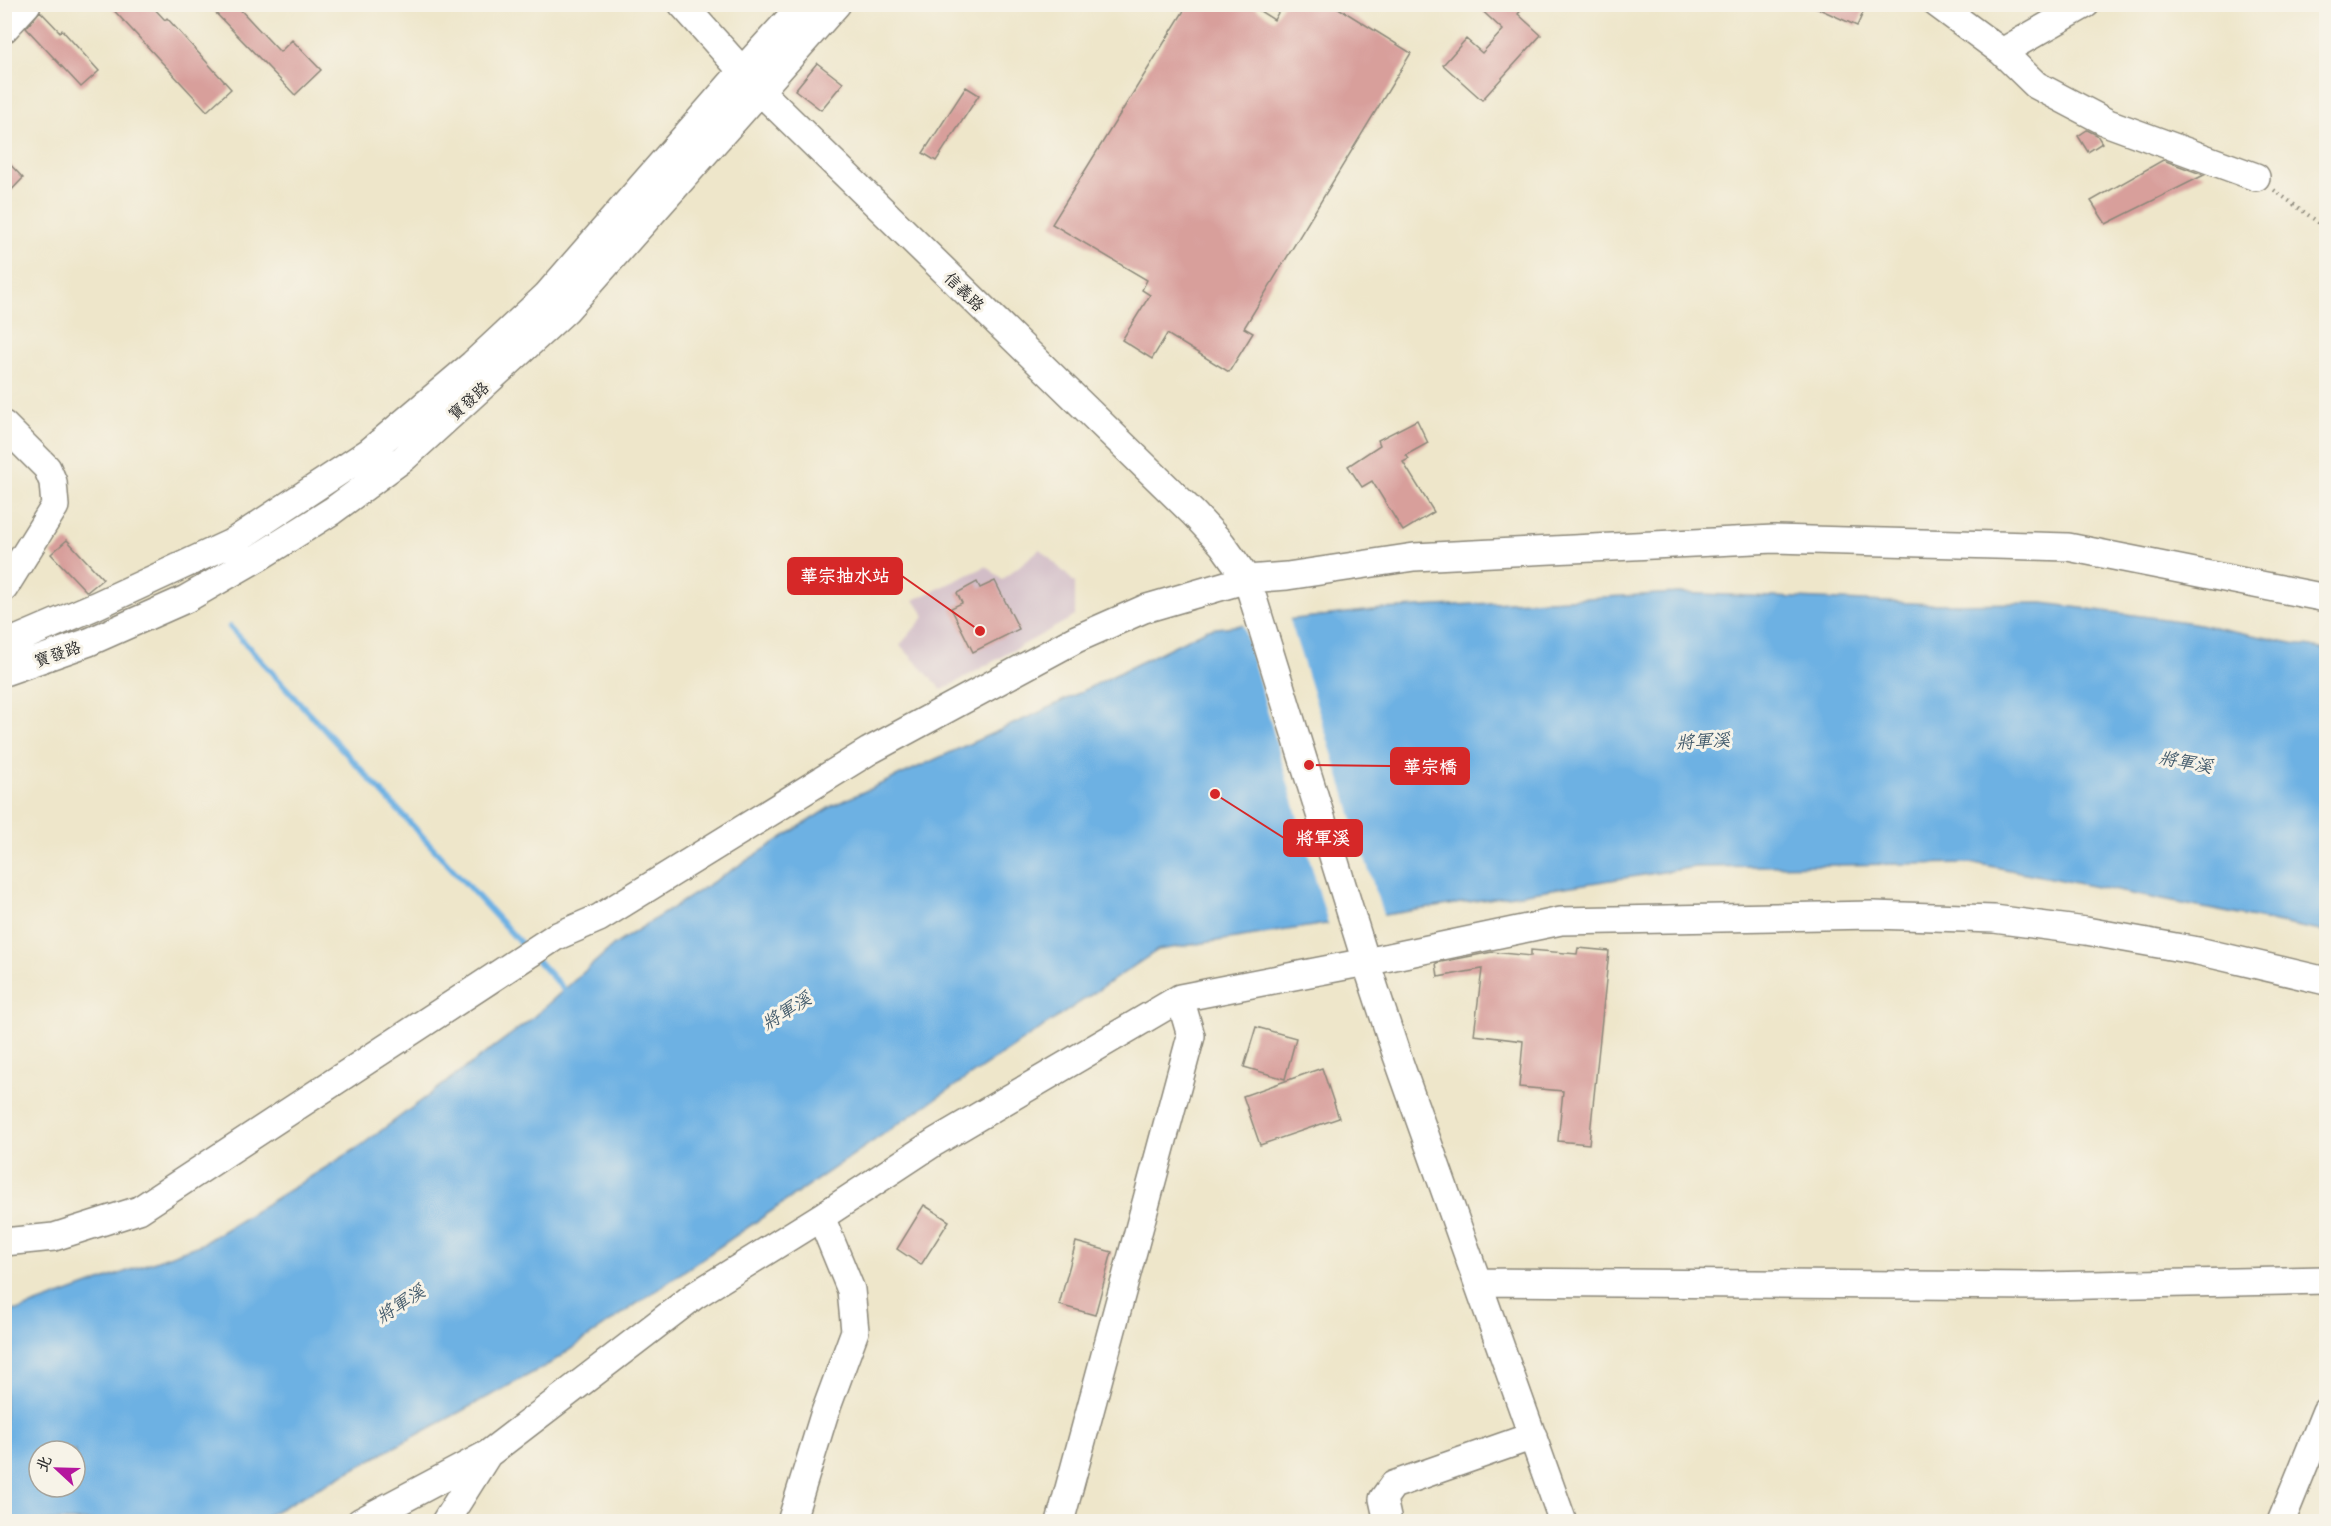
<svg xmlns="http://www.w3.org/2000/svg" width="2331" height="1526" font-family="Mali,'LXGW WenKai TC',sans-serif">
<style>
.industrial{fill:#d2bdc7}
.water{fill:#6db1e3;stroke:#4c6e87;stroke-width:1.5;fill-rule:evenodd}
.pier{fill:#eee6ca}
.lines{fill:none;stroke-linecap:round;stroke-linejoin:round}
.stream{stroke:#6db1e3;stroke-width:6}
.building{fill:#d89f9b}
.minor-casing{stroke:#8c887a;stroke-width:30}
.path{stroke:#8c887a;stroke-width:4;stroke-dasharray:1.5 4.5;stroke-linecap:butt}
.minor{stroke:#fff;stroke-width:27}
.labels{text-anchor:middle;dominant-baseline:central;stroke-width:6;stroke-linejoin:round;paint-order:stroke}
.street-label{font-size:16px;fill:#2b2b2b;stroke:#f7f3e8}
.water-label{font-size:18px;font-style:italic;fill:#425a6b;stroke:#f7f3e8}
.leader{fill:none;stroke:#d62828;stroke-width:2}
.callout-dot{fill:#d62828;stroke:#f7f3e8;stroke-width:2}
.callout{fill:#d62828;stroke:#d62828;stroke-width:2}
.callout-label{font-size:18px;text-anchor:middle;font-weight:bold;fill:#fff}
</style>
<rect width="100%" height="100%" fill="#f7f3e8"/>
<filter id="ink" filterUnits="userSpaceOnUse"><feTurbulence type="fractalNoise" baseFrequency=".0167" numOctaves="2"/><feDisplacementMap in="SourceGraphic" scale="12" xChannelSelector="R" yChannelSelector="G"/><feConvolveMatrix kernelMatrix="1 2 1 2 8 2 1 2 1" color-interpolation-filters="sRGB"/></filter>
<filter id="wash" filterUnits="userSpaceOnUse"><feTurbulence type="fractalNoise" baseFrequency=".008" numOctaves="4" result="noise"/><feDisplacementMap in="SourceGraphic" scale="24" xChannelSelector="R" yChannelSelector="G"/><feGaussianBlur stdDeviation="1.35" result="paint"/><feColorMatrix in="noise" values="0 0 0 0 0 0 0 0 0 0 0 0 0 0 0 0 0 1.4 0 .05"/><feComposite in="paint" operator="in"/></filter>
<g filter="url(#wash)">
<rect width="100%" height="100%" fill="#eee6ca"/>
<path class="industrial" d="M 1040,549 L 1075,583 L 1075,616 L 942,690 L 900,645 L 925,616 L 914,600 L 987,566 L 1002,580 Z"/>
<path class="water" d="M 1679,593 L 1934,604 L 2043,603 L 2194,623 L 2326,650 L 2326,932 L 1974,863 L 1695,867 L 1158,950 L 901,1122 L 549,1364 L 257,1521 L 5,1521 L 4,1311 L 20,1310 L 202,1244 L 359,1147 L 529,1021 L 614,945 L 832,806 L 1042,711 L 1208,629 L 1383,609 ZM 39,1451 L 75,1451 L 75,1487 L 39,1487 Z"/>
<path class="pier" d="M 1289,617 L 1384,918 L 1329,927 L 1242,622 Z"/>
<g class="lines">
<path class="stream" d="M 230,627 L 526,949
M 535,958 L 569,995"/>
</g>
<g id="blocks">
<path class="building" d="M 108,4 L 150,4 L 165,20 L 167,18 L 231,89 L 207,111 Z
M 207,4 L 235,4 L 280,52 L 292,40 L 321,70 L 295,95 Z
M 1188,4 L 1249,4 L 1274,20 L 1283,4 L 1332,4 L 1411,53 L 1244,328 L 1253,333 L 1229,372 L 1167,334 L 1152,359 L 1122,340 L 1150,295 L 1142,290 L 1147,280 L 1052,224 Z
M 1475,4 L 1526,4 L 1518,14 L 1541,35 L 1482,100 L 1443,65 L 1466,39 L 1482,53 L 1503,30 Z
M 1808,4 L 1867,4 L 1857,26 Z
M 40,11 L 60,32 L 62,30 L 99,71 L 81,87 L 26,28 Z
M 817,63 L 843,83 L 821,110 L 795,90 Z
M 966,87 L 979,95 L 936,161 L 923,153 Z
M 2087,130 L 2097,135 L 2102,143 L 2088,152 L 2078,136 Z
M 4,158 L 23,178 L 4,198 Z
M 2163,160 L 2204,175 L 2106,224 L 2091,201 Z
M 1417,420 L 1428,443 L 1406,455 L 1409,459 L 1403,462 L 1434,512 L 1403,531 L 1372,481 L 1362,487 L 1348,466 L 1380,445 L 1378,440 Z
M 67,540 L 103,579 L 87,592 L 51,554 Z
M 995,581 L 1019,629 L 973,652 L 951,608 L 962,603 L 957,593 L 977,582 L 980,588 Z
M 1578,948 L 1609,951 L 1589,1144 L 1558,1141 L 1563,1091 L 1519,1087 L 1523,1041 L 1474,1035 L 1482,969 L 1438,977 L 1436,963 L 1492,952 L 1531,956 L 1531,950 L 1577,954 Z
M 1256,1027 L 1296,1038 L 1285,1079 L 1244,1067 Z
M 1322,1068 L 1339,1118 L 1260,1145 L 1243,1096 Z
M 924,1205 L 949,1221 L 921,1265 L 897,1249 Z
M 1076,1242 L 1112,1252 L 1095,1315 L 1059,1305 Z"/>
</g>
</g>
<g filter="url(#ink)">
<use href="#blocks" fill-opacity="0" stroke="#8c887a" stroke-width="1.5"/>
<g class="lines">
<defs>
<path id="minor" d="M 682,4 L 759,90 L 1194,514 L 1222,544 L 1247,579 L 1366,962 L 1397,1056 L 1563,1522
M 1937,4 L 2002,52 L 2036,85 L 2108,123 L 2256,177
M 4,29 L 27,4
M 2002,52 L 2086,4
M 4,425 L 47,468 L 53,482 L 55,506 L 4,588
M 4,645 L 95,606 L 231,543 L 369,452 L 473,364 L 546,296 L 742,71 L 803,4
M 4,672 L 89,642 L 186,599 L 259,557 L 332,511 L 404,458 L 566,310 L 837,4
M 4,1242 L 54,1237 L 139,1210 L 555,937 L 599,918 L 869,751 L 1076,639 L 1144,609 L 1247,579 L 1287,576 L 1414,557 L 1774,539 L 2068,547 L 2326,598
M 1479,1282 L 2044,1286 L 2326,1280
M 360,1522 L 488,1454 L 694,1296 L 821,1217 L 935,1142 L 1180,998 L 1366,962 L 1561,921 L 1873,915 L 1994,919 L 2086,931 L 2198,951 L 2326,981
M 445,1522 L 488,1454
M 791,1522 L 824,1415 L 855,1331 L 851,1290 L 821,1217
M 1060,1522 L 1191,1036 L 1180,998
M 1388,1522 L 1383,1499 L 1393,1485 L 1533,1436
M 2281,1522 L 2326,1411"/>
</defs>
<use href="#minor" class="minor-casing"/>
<path class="path" d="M 2274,190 L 2326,228"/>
<use href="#minor" class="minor"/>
</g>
</g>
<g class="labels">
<g class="street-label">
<text transform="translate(965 291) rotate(44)">信義路</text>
<text transform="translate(468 400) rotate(-42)">寶發路</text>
<text transform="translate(57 653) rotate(-19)">寶發路</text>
</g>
<g class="water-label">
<text transform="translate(1703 740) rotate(-3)">將軍溪</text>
<text transform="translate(2186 761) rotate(11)">將軍溪</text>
<text transform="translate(786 1010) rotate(-32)">將軍溪</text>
<text transform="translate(400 1303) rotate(-33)">將軍溪</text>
</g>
</g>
<path class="leader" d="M980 631L902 576M1309 765L1391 766M1215 794L1284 838"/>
<g class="callout-dot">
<circle cx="980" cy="631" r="6"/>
<circle cx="1309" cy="765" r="6"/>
<circle cx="1215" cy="794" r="6"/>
</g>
<g class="callout">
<rect x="788" y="558" width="114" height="36" rx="6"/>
<rect x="1391" y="748" width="78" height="36" rx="6"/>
<rect x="1284" y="820" width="78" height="36" rx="6"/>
</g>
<g class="callout-label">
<text x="845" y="582">華宗抽水站</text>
<text x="1430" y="773">華宗橋</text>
<text x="1323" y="844">將軍溪</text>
</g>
<rect width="2331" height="1526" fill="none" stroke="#f7f3e8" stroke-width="24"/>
<g transform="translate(57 1469) rotate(292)"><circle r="28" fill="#f7f3e8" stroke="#a5a39c" stroke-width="1.5"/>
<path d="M0-4.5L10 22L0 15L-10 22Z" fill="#b5179e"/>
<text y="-9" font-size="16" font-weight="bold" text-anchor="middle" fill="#2b2b2b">北</text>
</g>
</svg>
